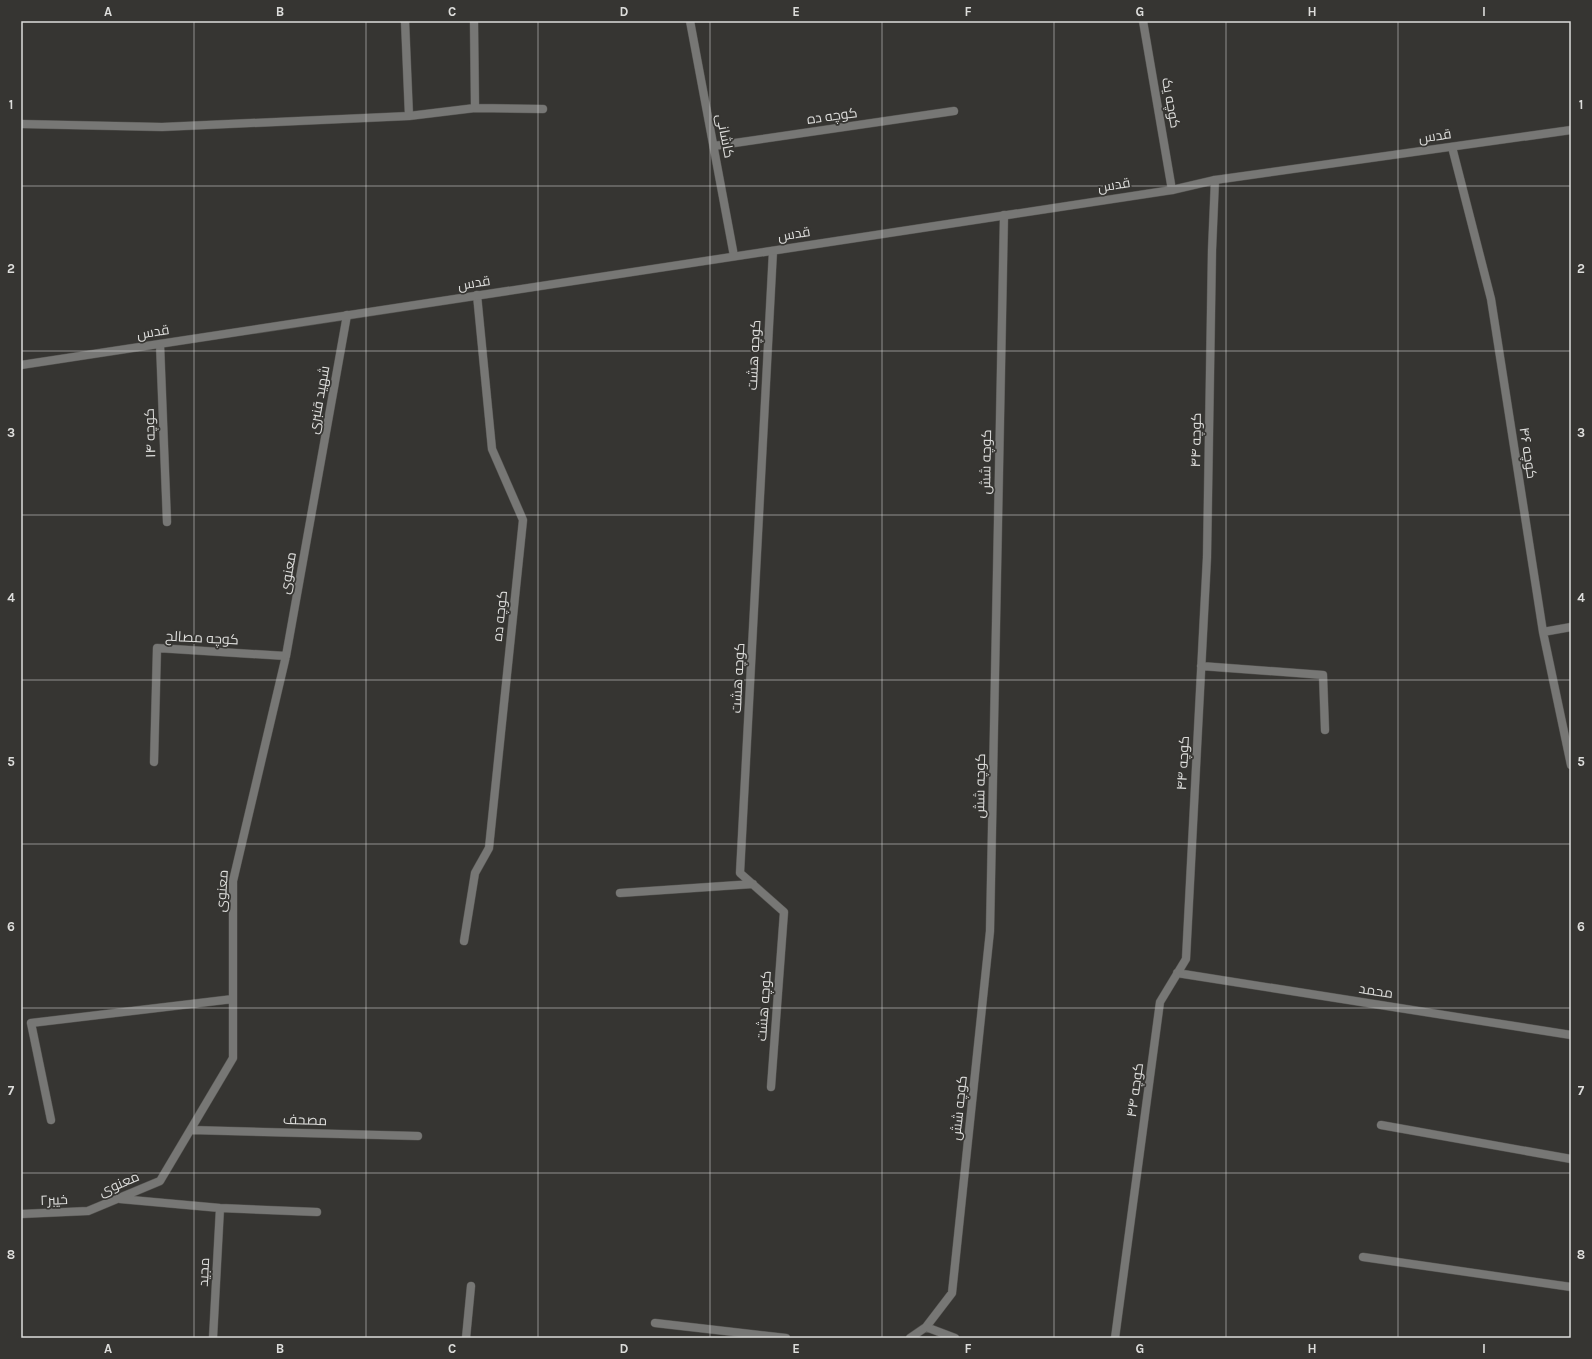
<svg xmlns="http://www.w3.org/2000/svg" width="1592" height="1359" font-family="Karla,Cairo,sans-serif">
<style>
.lines{fill:none;stroke-linecap:round;stroke-linejoin:round}
.minor-casing{stroke:#545350;stroke-width:9}
.tertiary-casing{stroke:#545350;stroke-width:9}
.minor{stroke:#777775;stroke-width:8}
.tertiary{stroke:#777775;stroke-width:8}
.grid{fill:none;stroke:#dddddb;stroke-width:1;stroke-opacity:0.55}
.labels{text-anchor:middle;dominant-baseline:central;stroke-width:3.5;stroke-linejoin:round;paint-order:stroke}
.street-label{font-size:14px;fill:#dddddb;stroke:#363532}
.neatline{fill:none;stroke:#dddddb;stroke-width:1.5}
.grid-label{font-size:13px;text-anchor:middle;font-weight:bold;fill:#dddddb}
</style>
<rect width="100%" height="100%" fill="#363532"/>
<g class="lines">
<defs>
<path id="minor" d="M 474,21 L 475,108 L 543,109
M 690,21 L 734,256
M 1143,21 L 1172,190
M 409,116 L 475,108
M 21,124 L 162,127 L 409,116 L 405,21
M 714,146 L 954,111
M 1452,147 L 1491,299 L 1543,632 L 1571,765
M 160,344 L 167,522
M 1543,632 L 1571,627
M 1201,666 L 1323,675 L 1325,730
M 154,762 L 157,648 L 286,656
M 620,893 L 753,884
M 464,941 L 475,873 L 489,848 L 523,520 L 492,449 L 477,295
M 1177,973 L 1571,1035
M 771,1087 L 784,912 L 740,873 L 773,251
M 51,1120 L 31,1023 L 233,999
M 1381,1125 L 1571,1159
M 191,1130 L 418,1136
M 120,1199 L 220,1208 L 317,1212
M 21,1214 L 88,1211 L 160,1181 L 233,1058 L 233,881 L 286,656 L 347,315
M 1363,1257 L 1571,1287
M 655,1323 L 786,1338
M 926,1327 L 955,1338
M 213,1338 L 220,1208
M 466,1338 L 471,1286
M 910,1338 L 926,1327 L 952,1293 L 990,931 L 1004,215
M 1115,1338 L 1160,1002 L 1186,959 L 1207,557 L 1212,250 L 1215,180"/>
<path id="tertiary" d="M 21,365 L 1172,190 L 1215,180 L 1571,130"/>
</defs>
<use href="#minor" class="minor-casing"/>
<use href="#tertiary" class="tertiary-casing"/>
<use href="#minor" class="minor"/>
<use href="#tertiary" class="tertiary"/>
</g>
<path class="grid" d="M 194,21 L 194,1338M 366,21 L 366,1338M 538,21 L 538,1338M 710,21 L 710,1338M 882,21 L 882,1338M 1054,21 L 1054,1338M 1226,21 L 1226,1338M 1398,21 L 1398,1338M 21,186 L 1571,186M 21,351 L 1571,351M 21,515 L 1571,515M 21,680 L 1571,680M 21,844 L 1571,844M 21,1008 L 1571,1008M 21,1173 L 1571,1173"/>
<g class="labels">
<g class="street-label">
<text transform="translate(1171 103) rotate(80)">کوچه یک</text>
<text transform="translate(832 116) rotate(-8)">کوچه ده</text>
<text transform="translate(725 136) rotate(79)">کاشانی</text>
<text transform="translate(1435 136) rotate(-8)">قدس</text>
<text transform="translate(1114 185) rotate(-9)">قدس</text>
<text transform="translate(794 234) rotate(-9)">قدس</text>
<text transform="translate(474 283) rotate(-9)">قدس</text>
<text transform="translate(153 332) rotate(-9)">قدس</text>
<text transform="translate(754 355) rotate(-87)">کوچه هشت</text>
<text transform="translate(319 400) rotate(-80)">شهید قنبری</text>
<text transform="translate(150 433) rotate(-92)">کوچه ۱۴</text>
<text transform="translate(1196 440) rotate(-89)">کوچه ۴۴</text>
<text transform="translate(1528 453) rotate(81)">کوچه ۴۶</text>
<text transform="translate(986 462) rotate(-89)">کوچه شش</text>
<text transform="translate(288 573) rotate(-80)">معنوی</text>
<text transform="translate(500 616) rotate(-84)">کوچه ده</text>
<text transform="translate(202 638) rotate(3)">کوچه مصالح</text>
<text transform="translate(738 678) rotate(-87)">کوچه هشت</text>
<text transform="translate(1183 763) rotate(-87)">کوچه ۴۴</text>
<text transform="translate(980 786) rotate(-89)">کوچه شش</text>
<text transform="translate(222 891) rotate(-86)">معنوی</text>
<text transform="translate(1376 991) rotate(9)">محمد</text>
<text transform="translate(764 1006) rotate(-86)">کوچه هشت</text>
<text transform="translate(1135 1090) rotate(-82)">کوچه ۴۴</text>
<text transform="translate(959 1108) rotate(-84)">کوچه شش</text>
<text transform="translate(305 1120) rotate(2)">مصحف</text>
<text transform="translate(119 1184) rotate(-23)">معنوی</text>
<text transform="translate(54 1200) rotate(-2)">خیبر۲</text>
<text transform="translate(204 1272) rotate(-87)">مجید</text>
</g>
</g>
<rect width="1592" height="1359" fill="none" stroke="#363532" stroke-width="44"/>
<rect x="22" y="22" width="1548" height="1315" class="neatline"/>
<g class="grid-label">
<text x="108" y="16">A</text>
<text x="280" y="16">B</text>
<text x="452" y="16">C</text>
<text x="624" y="16">D</text>
<text x="796" y="16">E</text>
<text x="968" y="16">F</text>
<text x="1140" y="16">G</text>
<text x="1312" y="16">H</text>
<text x="1484" y="16">I</text>
<text x="11" y="109">1</text>
<text x="1581" y="109">1</text>
<text x="11" y="273">2</text>
<text x="1581" y="273">2</text>
<text x="11" y="437">3</text>
<text x="1581" y="437">3</text>
<text x="11" y="602">4</text>
<text x="1581" y="602">4</text>
<text x="11" y="766">5</text>
<text x="1581" y="766">5</text>
<text x="11" y="931">6</text>
<text x="1581" y="931">6</text>
<text x="11" y="1095">7</text>
<text x="1581" y="1095">7</text>
<text x="11" y="1259">8</text>
<text x="1581" y="1259">8</text>
<text x="108" y="1353">A</text>
<text x="280" y="1353">B</text>
<text x="452" y="1353">C</text>
<text x="624" y="1353">D</text>
<text x="796" y="1353">E</text>
<text x="968" y="1353">F</text>
<text x="1140" y="1353">G</text>
<text x="1312" y="1353">H</text>
<text x="1484" y="1353">I</text>
</g>
</svg>
